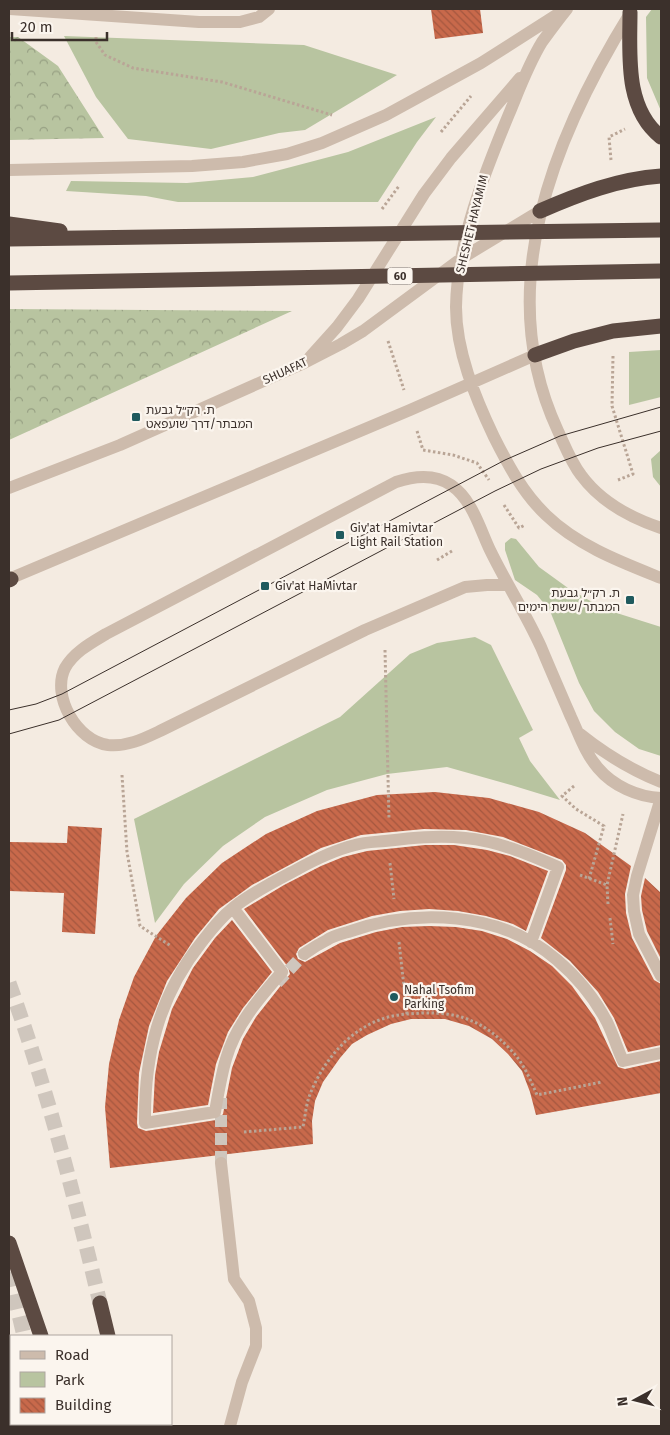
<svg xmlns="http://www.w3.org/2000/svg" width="670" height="1435" font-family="'Fira Sans','Noto Sans Hebrew',sans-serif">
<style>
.green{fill:#b8c4a0}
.forest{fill:url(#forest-crowns)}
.building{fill:url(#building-back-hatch)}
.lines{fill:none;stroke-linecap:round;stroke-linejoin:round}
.minor-tunnel{stroke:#cfc6bd;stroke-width:12;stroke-dasharray:12 6;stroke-linecap:butt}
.highway-tunnel{stroke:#cfc6bd;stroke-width:15;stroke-dasharray:15 8;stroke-linecap:butt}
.path{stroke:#b9a596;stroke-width:3;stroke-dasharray:2.5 2.5;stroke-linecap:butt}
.minor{stroke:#cdbbac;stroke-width:12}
.highway{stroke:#5c4a42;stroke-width:15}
.tram{stroke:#3b302b;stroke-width:1}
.poi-dot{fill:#1f5a5e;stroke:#fbf5ee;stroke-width:2}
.labels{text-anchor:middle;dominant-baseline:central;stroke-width:4.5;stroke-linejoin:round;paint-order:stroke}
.shield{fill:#fbf5ee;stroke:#756b66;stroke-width:1}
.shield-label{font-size:11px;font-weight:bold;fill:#3b302b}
.street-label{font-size:12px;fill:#3b302b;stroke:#fbf5ee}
.poi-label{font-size:12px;fill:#3b302b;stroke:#fbf5ee;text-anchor:start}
</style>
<defs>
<pattern id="forest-crowns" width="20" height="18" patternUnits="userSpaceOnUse" patternTransform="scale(1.25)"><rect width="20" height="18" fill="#b8c4a0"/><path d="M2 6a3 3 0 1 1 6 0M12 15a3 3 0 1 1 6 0" fill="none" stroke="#97a083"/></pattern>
<pattern id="building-back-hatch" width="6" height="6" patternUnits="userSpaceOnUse" patternTransform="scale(1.25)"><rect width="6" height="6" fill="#c8694b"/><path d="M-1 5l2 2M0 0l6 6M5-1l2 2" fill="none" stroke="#a4573f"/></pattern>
</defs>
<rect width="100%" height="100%" fill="#f4ebe1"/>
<path class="green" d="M 652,9 L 661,9 L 661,111 L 647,78 L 646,17 Z
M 64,36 L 304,45 L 397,75 L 305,130 L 279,133 L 211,149 L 128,139 L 96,97 Z
M 436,117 L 417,142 L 378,202 L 178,202 L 146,196 L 66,191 L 71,181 L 187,183 L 253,177 L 348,152 Z
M 661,350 L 661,397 L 629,405 L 629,352 Z
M 661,450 L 661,487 L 653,477 L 651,459 Z
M 511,538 L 516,539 L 539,567 L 568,588 L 604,609 L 661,627 L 661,756 L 639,749 L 615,732 L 594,711 L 579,683 L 550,611 L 537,595 L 515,580 L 505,550 L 505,543 Z
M 475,637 L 491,645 L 533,730 L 519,738 L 530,761 L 560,800 L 511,785 L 447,767 L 387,774 L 327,790 L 265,817 L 223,846 L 184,884 L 155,923 L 134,819 L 340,717 L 410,654 L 437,643 Z"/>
<path class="forest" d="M 9,37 L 18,37 L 58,66 L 104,138 L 9,140 Z
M 9,309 L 292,311 L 9,440 Z"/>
<path class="building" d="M 431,9 L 480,9 L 483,33 L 435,39 Z
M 435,792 L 489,798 L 539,812 L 585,833 L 631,866 L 625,894 L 626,913 L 632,938 L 654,980 L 661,984 L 661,1045 L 628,1052 L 614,1018 L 598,992 L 570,961 L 541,938 L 566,870 L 566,865 L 562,860 L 503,837 L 466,830 L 424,829 L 361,835 L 321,848 L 252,885 L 219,909 L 195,938 L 167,981 L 149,1026 L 139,1073 L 137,1123 L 138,1128 L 146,1131 L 216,1120 L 220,1118 L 223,1114 L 232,1068 L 243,1039 L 256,1017 L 290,974 L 288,967 L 244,909 L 284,885 L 321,866 L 343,857 L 367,851 L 425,845 L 454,845 L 487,850 L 510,856 L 548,871 L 526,931 L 513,924 L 486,916 L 458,911 L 429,909 L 400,911 L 372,916 L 328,930 L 299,948 L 296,954 L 298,959 L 305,962 L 340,943 L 376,932 L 402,927 L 429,926 L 456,927 L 482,931 L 507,939 L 530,951 L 552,966 L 572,986 L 595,1018 L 618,1067 L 625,1069 L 661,1061 L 661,1093 L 536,1115 L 530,1092 L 522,1071 L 508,1054 L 492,1039 L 469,1026 L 445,1019 L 411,1019 L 391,1024 L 367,1035 L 352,1044 L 340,1058 L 323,1082 L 315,1101 L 312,1121 L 313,1144 L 110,1168 L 105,1107 L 109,1064 L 119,1020 L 134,977 L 156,936 L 186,898 L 222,863 L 266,834 L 317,811 L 377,795 Z
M 68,826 L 102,828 L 95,934 L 62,932 L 64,893 L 9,891 L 10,842 L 67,843 Z
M 645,878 L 661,893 L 661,959 L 647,931 L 642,910 L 641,896 Z
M 232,920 L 272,972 L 243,1008 L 228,1032 L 216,1064 L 208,1105 L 153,1113 L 155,1075 L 159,1052 L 172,1009 L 193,968 L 215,938 Z"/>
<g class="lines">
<path class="minor-tunnel" d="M 277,983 L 304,954
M 221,1163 L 221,1098"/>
<path class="highway-tunnel" d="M 9,983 C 47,1088 74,1195 100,1303
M 9,1272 L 24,1336
M 43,1424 L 43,1426"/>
<path class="path" d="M 96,37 L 96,42 L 105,55 L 133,68 L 222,82 L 332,115
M 441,132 L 471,96
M 611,160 L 609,137 L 625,129
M 382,209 L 399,186
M 388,341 L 404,390
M 613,356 L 612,406 L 633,474 L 618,480
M 417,431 L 423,450 L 453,455 L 477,463 L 489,480
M 504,505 L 519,528 L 525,525
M 437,560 L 452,551
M 385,650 L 389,819
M 122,775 L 127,852 L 140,926 L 171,946
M 574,786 L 562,796 L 576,809 L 604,826 L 589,879
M 390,863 L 394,899
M 580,875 L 607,885
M 608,904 L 607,885 L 623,814
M 610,918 L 613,944
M 399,942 L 407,1014
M 244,1132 L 303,1127 C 305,1117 306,1106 309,1097 C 322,1062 349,1029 385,1018 C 397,1014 410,1014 423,1013 C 461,1012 484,1022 510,1049 C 523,1062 530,1079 537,1095 L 602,1082"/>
<path class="minor" d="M 10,9 L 199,22 L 240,22 L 259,17 L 269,9
M 567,9 C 558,20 550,31 542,42 C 528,65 519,90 509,114 C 484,174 457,242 456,307 C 456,351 475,397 494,437 C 508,465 523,493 546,515 C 578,546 621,562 661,578
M 631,12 C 554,136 491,288 558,431 C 565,446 571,462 581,475 C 600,501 631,518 661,528
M 9,170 L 192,166 L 243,162 L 287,154 L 322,143 L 386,115 L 481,63 L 561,12
M 310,357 L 337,327 L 358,299 L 424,194 L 451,158 L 520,78
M 9,488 L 120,445 L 304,363 L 341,344 L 363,331 L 462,258 L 540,211
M 9,579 L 410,410 L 535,355
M 507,585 L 487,585 L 465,587 L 365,630 L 162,730 C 145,738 128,747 108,745 C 77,741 51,696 65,668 C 74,652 91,643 106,634 L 396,482 C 414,476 435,474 451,485 C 472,499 480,529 490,550 C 506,583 526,614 541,647 C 551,671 561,694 571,717 C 579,734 585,753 598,768 C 613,786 638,797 661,798
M 580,734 C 605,754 631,770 661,782
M 661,798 L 637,876 L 633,895 L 634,911 L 639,934 L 661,976
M 233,908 L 282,972 C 260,997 235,1026 226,1059 C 221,1076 218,1095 215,1112 L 145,1123 C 144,1056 159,996 201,943 C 211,930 221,917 234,907 C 253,892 275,881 296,870 C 314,860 335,850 355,845 C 365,842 375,842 385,841 C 411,838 438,835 465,838 C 498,841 528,854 558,867 L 531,942
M 304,954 C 311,949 319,944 327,940 C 333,936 341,934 348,932 C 415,908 501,911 557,960 C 577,977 595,999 607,1022 C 613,1034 617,1048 623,1061 L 661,1053
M 221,1163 L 234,1279 L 249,1301 L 256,1328 L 256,1346 L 242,1382 L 230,1426"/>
<path class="highway" d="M 630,12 C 630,54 624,108 661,137
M 540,211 C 579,194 618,179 661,176
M 9,224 L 60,231
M 9,239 L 661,230
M 9,283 L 661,271
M 535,355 L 574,341 L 613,331 L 661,326
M 9,580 L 11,579
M 9,1243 L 41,1336
M 100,1303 L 108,1336
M 9,1401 L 11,1409
M 16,1424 L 17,1426
M 67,1424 L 67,1426
M 124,1424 L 124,1426"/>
<path class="tram" d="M 9,710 L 36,704 L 62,694 L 505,460 L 560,436 L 661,407
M 9,734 L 59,720 L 495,491 L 541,469 L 598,448 L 661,431"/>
</g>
<g class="poi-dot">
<rect x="131" y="412" width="10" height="10" rx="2.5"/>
<rect x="335" y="530" width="10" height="10" rx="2.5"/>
<rect x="260" y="581" width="10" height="10" rx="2.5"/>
<rect x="625" y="595" width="10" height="10" rx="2.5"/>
<circle cx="394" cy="997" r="5"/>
</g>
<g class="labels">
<rect class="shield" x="387.5" y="267.5" width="25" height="17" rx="4"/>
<g class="shield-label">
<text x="400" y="276">60</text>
</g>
<g class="street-label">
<text transform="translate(472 224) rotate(-76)">SHESHET HAYAMIM</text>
<text transform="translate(285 371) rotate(-25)">SHUAFAT</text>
</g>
<g class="poi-label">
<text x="146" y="410">ת. רק״ל גבעת<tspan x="146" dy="14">המבתר/דרך שועפאט</tspan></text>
<text x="350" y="528">Giv'at Hamivtar<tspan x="350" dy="14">Light Rail Station</tspan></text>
<text x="275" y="586">Giv'at HaMivtar</text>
<text x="620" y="593" text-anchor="end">ת. רק״ל גבעת<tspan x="620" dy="14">המבתר/ששת הימים</tspan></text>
<text x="404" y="990">Nahal Tsofim<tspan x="404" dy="14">Parking</tspan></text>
</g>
</g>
<rect width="670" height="1435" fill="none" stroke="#3b302b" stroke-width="20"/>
<rect x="10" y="1335" width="162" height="90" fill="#fbf5ee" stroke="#aea6a0"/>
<rect x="20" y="1351" width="25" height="8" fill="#cdbbac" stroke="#aea6a0"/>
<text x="55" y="1360" font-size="15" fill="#3b302b">Road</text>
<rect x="20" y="1372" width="25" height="15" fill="#b8c4a0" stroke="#aea6a0"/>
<text x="55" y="1385" font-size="15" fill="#3b302b">Park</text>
<rect x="20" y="1398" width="25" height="15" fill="url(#building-back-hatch)" stroke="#aea6a0"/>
<text x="55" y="1410" font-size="15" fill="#3b302b">Building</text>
<g transform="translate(635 1400) rotate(263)" stroke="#fbf5ee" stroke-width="4" paint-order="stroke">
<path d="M0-4L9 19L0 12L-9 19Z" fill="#3b302b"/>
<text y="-8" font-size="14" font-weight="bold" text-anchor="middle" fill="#3b302b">N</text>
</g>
<path d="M12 32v8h95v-8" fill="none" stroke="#3b302b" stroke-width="2.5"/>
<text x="20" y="32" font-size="15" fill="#3b302b" stroke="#fbf5ee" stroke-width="4" paint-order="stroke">20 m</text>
</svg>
